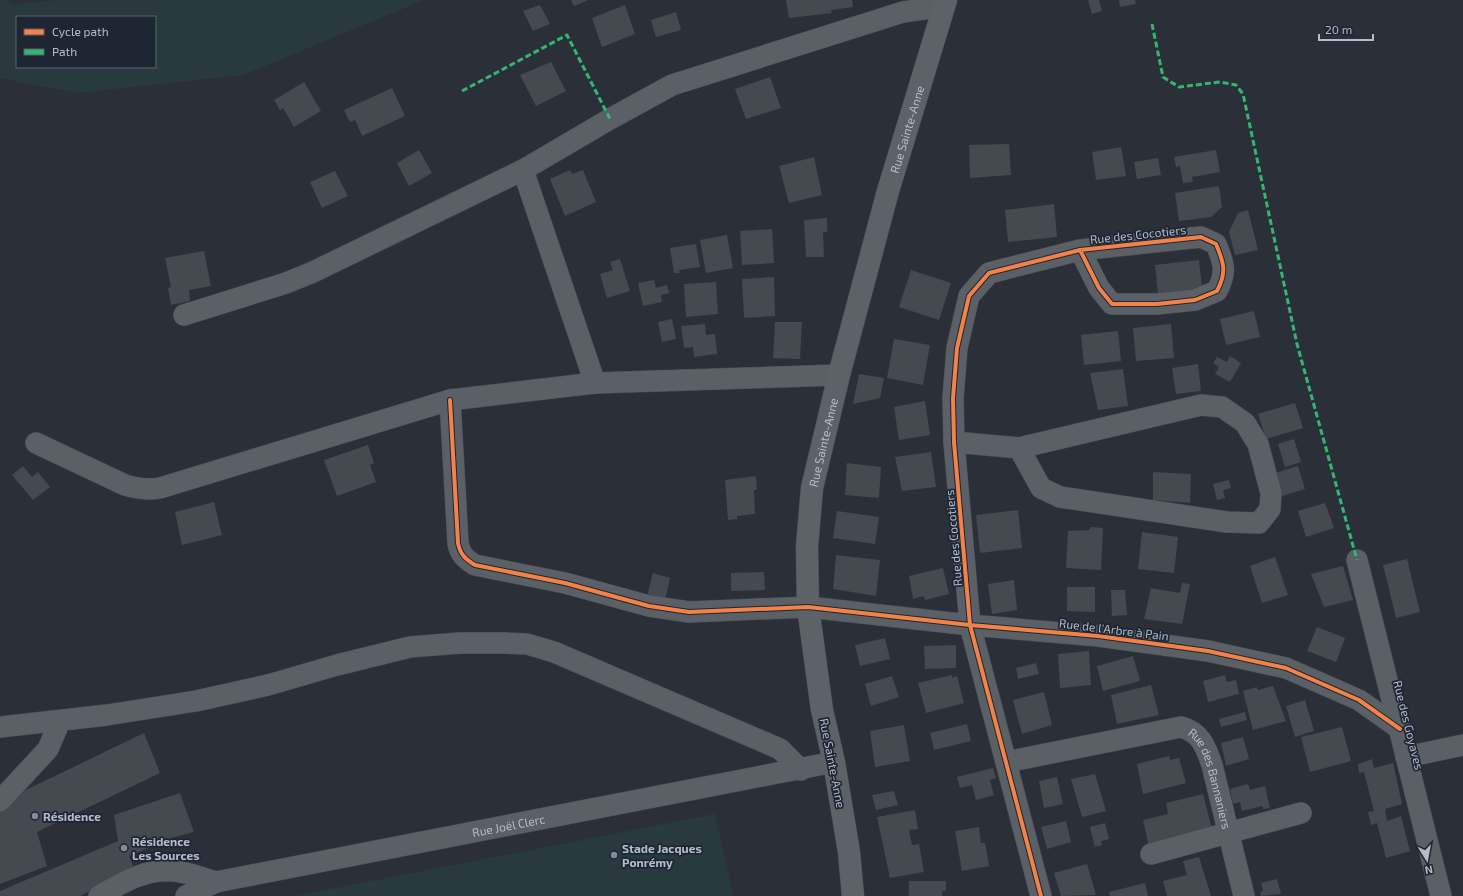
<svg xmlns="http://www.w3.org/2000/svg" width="1463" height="896" font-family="'Exo 2',sans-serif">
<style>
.green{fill:#283a3e;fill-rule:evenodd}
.building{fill:#454950}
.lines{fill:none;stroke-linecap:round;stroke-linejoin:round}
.minor-casing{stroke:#474b51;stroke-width:22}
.major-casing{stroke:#494d55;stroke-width:23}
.minor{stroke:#5b5f66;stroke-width:21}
.major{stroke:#5d6168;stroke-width:22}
.quiet{stroke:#33b770;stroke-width:3;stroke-dasharray:6 3;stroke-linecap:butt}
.cycleway-casing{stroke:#1e2633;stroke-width:6}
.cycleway{stroke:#f48246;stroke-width:4}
.poi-dot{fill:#858b96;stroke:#1e2633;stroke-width:1.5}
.labels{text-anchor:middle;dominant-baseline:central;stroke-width:3.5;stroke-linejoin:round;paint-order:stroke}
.street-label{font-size:12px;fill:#b5bcc9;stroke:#1e2633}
.poi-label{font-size:12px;font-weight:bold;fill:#b5bcc9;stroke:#1e2633;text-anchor:start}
</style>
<rect width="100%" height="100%" fill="#2b3038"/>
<path class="green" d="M 0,0 L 5,0 L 13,4 L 58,0 L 424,0 L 243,75 L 78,93 L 0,78 ZM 17,17 L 155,17 L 155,67 L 17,67 Z
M 715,814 L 733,896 L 295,896 Z"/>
<path class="building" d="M 571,0 L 588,0 L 574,6 Z
M 786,0 L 852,0 L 853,7 L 831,10 L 832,13 L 789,18 Z
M 1088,0 L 1099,0 L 1102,11 L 1092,14 Z
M 1119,0 L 1135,0 L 1136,4 L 1120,7 Z
M 540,5 L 550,24 L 533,31 L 523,11 Z
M 625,5 L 635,34 L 602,47 L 592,18 Z
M 676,12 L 681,30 L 656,37 L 651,20 Z
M 551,62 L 566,91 L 536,106 L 520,75 Z
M 770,77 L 781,108 L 746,119 L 735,89 Z
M 304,82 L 321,111 L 294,127 L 283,108 L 280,110 L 274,100 Z
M 392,88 L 405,116 L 362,136 L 355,120 L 350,122 L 344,110 Z
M 1009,144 L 1011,175 L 970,178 L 969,145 Z
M 1121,147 L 1126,176 L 1096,180 L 1092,152 Z
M 419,150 L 432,173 L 409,186 L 397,163 Z
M 1216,150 L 1220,172 L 1192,177 L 1193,182 L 1183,183 L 1180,166 L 1176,167 L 1174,157 Z
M 814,157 L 822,195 L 789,203 L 779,166 Z
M 1158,158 L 1161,175 L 1137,179 L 1134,162 Z
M 570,170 L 572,174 L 583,170 L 596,202 L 565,216 L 550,179 Z
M 335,171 L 348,196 L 322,208 L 310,182 Z
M 1219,186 L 1222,207 L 1211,217 L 1179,221 L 1175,193 Z
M 1054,204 L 1057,237 L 1008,242 L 1005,210 Z
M 1248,210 L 1258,250 L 1235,255 L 1229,232 L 1238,213 Z
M 827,218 L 827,232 L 823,232 L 824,257 L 806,257 L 804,220 Z
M 772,229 L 774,263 L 742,265 L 740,231 Z
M 727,235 L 733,268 L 706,273 L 700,240 Z
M 696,244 L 700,267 L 679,270 L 680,273 L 674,273 L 670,248 Z
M 204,251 L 211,286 L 189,290 L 190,301 L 171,305 L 168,288 L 171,287 L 165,258 Z
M 620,259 L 630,291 L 607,298 L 600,274 L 613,270 L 610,262 Z
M 1199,260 L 1202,288 L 1158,294 L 1155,265 Z
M 911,270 L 951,283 L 939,320 L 899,307 Z
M 774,277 L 775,316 L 744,318 L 742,279 Z
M 654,280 L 656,288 L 667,285 L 669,293 L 661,295 L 662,302 L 643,306 L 638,283 Z
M 716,282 L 718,314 L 686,317 L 684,284 Z
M 1254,311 L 1260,337 L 1226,345 L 1220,319 Z
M 672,319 L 676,339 L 662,342 L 658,322 Z
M 775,322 L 802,322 L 800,359 L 773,358 Z
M 705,324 L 706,335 L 715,334 L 717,354 L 694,357 L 693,347 L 684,348 L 681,326 Z
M 1171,324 L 1174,358 L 1136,361 L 1133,328 Z
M 1118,331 L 1121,361 L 1084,365 L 1081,335 Z
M 894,339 L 930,345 L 923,385 L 887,378 Z
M 1230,356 L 1241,363 L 1230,382 L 1215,374 L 1219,367 L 1213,363 L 1217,357 L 1227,362 Z
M 1198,364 L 1201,391 L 1176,394 L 1172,368 Z
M 1123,369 L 1128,406 L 1098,410 L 1090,373 Z
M 859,374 L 884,378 L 880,398 L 853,404 Z
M 925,401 L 930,435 L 899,440 L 894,407 Z
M 1295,403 L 1303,428 L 1266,439 L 1258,414 Z
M 1294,439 L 1301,462 L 1285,467 L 1278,444 Z
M 368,445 L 374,463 L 370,465 L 376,482 L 337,496 L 324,460 Z
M 931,452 L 936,487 L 902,491 L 895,457 Z
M 847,463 L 881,467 L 879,498 L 845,495 Z
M 23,466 L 32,477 L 38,472 L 50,487 L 33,500 L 12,475 Z
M 1298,466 L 1305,489 L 1279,497 L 1272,474 Z
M 1153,472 L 1191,474 L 1190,503 L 1153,500 Z
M 756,476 L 757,490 L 754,490 L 755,514 L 737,516 L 737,519 L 728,520 L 725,480 Z
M 1229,480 L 1231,488 L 1223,490 L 1225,498 L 1217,500 L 1213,484 Z
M 214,502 L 222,535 L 182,545 L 175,512 Z
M 1325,503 L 1334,528 L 1306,537 L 1298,511 Z
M 1018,510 L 1022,548 L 980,553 L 976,515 Z
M 837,511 L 879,517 L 875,544 L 833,538 Z
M 1091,527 L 1103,528 L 1101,570 L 1066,568 L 1068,531 L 1089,530 Z
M 1142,532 L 1178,537 L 1174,573 L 1138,569 Z
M 836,555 L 880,560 L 876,596 L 833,589 Z
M 1275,557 L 1288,595 L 1262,603 L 1250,566 Z
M 1407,559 L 1420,612 L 1396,618 L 1383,565 Z
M 1343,566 L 1353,600 L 1324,607 L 1311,574 Z
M 943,568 L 949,594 L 925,600 L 924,596 L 913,599 L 909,576 Z
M 764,572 L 765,590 L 731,591 L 731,573 Z
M 653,573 L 670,578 L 665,600 L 647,596 Z
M 1014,580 L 1017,610 L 992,614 L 988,584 Z
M 1182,583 L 1190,584 L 1182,624 L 1144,619 L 1151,588 L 1180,593 Z
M 1067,587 L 1095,587 L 1095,612 L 1067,611 Z
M 1111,590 L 1125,590 L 1127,615 L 1112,616 Z
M 1317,627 L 1345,638 L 1336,662 L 1307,651 Z
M 885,638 L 890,659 L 860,666 L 855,645 Z
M 956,645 L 956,668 L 925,669 L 924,646 Z
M 1089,651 L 1091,685 L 1060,688 L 1058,654 Z
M 1133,656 L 1140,681 L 1103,691 L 1097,666 Z
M 1036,663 L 1039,674 L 1018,679 L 1016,668 Z
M 952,675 L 952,678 L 957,676 L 964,703 L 926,713 L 918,683 Z
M 1225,675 L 1227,682 L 1236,680 L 1239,694 L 1208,702 L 1203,681 Z
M 892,676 L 899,697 L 871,706 L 865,684 Z
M 1151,685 L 1159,715 L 1117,724 L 1111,695 Z
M 1273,686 L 1286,721 L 1253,730 L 1243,691 L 1257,687 L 1258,690 Z
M 1044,692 L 1052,725 L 1022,734 L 1013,700 Z
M 1305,700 L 1314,731 L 1295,737 L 1286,706 Z
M 1245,712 L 1247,720 L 1221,727 L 1219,719 Z
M 967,724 L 971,741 L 934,750 L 930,733 Z
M 904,725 L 910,761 L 875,767 L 870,731 Z
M 1342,727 L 1351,761 L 1310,772 L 1301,737 Z
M 144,733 L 160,773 L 37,832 L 47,866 L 0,884 L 0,798 L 3,801 Z
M 1243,737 L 1249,759 L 1226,766 L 1221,743 Z
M 1169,756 L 1170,760 L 1179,758 L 1186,783 L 1143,794 L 1137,764 Z
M 1372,759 L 1374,768 L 1393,763 L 1402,804 L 1385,809 L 1387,821 L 1401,816 L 1410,851 L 1386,858 L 1377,823 L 1371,825 L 1368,812 L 1374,811 L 1364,772 L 1359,773 L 1358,764 Z
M 993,768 L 996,778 L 990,780 L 994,795 L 976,800 L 972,785 L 960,788 L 957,777 Z
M 1095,774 L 1106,811 L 1082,817 L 1071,779 Z
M 1057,777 L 1063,804 L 1044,808 L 1039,781 Z
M 1248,784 L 1250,790 L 1265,786 L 1270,808 L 1263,809 L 1262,806 L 1242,811 L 1240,802 L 1233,804 L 1230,789 Z
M 894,791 L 898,805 L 876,810 L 872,795 Z
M 180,793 L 194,832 L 175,837 L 129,856 L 134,868 L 80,896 L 0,896 L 0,891 L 118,841 L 114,815 Z
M 1203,794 L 1212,829 L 1149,847 L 1143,820 L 1168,814 L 1166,803 Z
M 915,810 L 918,829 L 909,830 L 912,845 L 919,844 L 924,872 L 890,878 L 877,817 Z
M 1066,821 L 1071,842 L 1047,849 L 1041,827 Z
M 1105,823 L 1109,839 L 1101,841 L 1102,845 L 1095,847 L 1090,827 Z
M 979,827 L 981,843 L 985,843 L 989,866 L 962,871 L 955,831 Z
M 1199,857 L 1211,896 L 1167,896 L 1163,881 L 1187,875 L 1183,861 Z
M 1087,864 L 1096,895 L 1061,896 L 1054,873 Z
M 1277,879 L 1281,894 L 1261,896 L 1260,892 L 1263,891 L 1261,883 Z
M 909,881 L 946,881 L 946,891 L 942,891 L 942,896 L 909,896 Z
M 1145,883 L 1148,896 L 1110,896 L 1109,892 Z"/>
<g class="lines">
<defs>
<g id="minor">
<path d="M 523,170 L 595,383"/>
<path d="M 184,315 L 286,283 L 313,272 L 523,170 L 610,119 L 672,85 L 903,12 L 944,6"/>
<path d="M 450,400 L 458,543 C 460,554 465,559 475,565 L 565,583 L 649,606 L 689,612 L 808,607 L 970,625 L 1098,636 L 1208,651 L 1286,668 L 1359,700 L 1400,729"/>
<path d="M 954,442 L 1019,448 L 1201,405 L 1222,407 L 1245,423 L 1258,444 L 1271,493 L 1270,509 L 1259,523 L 1227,522 L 1060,497 L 1041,488 L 1019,448"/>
<path d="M 36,443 L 125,485 C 138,489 148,490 160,488 L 450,400 L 595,383 L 839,375"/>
<path d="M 1357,560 L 1441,896"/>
<path d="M 0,727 L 107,715 L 196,701 L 268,685 L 337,665 L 410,647 L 460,643 L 503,643 L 527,644 L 554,652 L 780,749 L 801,770"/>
<path d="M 1406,757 L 1463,745"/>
<path id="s1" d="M 1006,762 L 1181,727 C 1201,732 1206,748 1212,765 L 1244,896"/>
<path d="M 0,801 L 48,749 L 60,721"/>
<path d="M 1151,854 L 1301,813"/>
<path d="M 99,896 C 122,883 146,868 174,871 C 188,872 202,878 216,882"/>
<path id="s2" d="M 186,896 L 216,882 L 834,762"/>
<path d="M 1041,896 L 970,625 L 954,442 L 953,398 L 957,348 L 969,296 L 989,273 L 1080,250 L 1201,237 L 1216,244 C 1224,263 1227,272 1217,291 L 1195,300 L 1157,304 L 1112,304 L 1099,288 L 1080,250"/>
</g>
<g id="major">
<path id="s3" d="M 853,896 L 849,852 L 834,762 L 822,710 L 808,607 L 807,547 L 812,488 L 839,375 L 888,191 L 946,0"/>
</g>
</defs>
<use href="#minor" class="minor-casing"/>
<use href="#major" class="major-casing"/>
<use href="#minor" class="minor"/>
<use href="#major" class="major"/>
<path class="quiet" d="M 1152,24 L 1163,77 L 1179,87 L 1220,82 L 1236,85 L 1243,94 L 1297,344 L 1357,560
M 462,91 L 567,35 L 610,119"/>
<defs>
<path id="cycleway" d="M 450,400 L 458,543 C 460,554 465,559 475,565 L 565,583 L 649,606 L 689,612 L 808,607 L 970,625 L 1098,636 L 1208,651 L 1286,668 L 1359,700 L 1400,729
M 1041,896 L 970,625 L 954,442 L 953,398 L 957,348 L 969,296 L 989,273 L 1080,250 L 1201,237 L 1216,244 C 1224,263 1227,272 1217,291 L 1195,300 L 1157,304 L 1112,304 L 1099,288 L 1080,250"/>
</defs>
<use href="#cycleway" class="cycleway-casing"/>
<use href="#cycleway" class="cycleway"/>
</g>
<g class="poi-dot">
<circle cx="35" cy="816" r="4"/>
<circle cx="124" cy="848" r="4"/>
<circle cx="614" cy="855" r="4"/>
</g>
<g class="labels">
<g class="street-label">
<text stroke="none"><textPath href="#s3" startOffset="783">Rue Sainte-Anne</textPath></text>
<text transform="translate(1138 234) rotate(-6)">Rue des Cocotiers</text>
<text stroke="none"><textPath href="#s3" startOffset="459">Rue Sainte-Anne</textPath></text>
<text transform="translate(953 538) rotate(-95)">Rue des Cocotiers</text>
<text transform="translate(1114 629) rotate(7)">Rue de l'Arbre à Pain</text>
<text transform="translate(1409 725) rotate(76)">Rue des Goyaves</text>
<text transform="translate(833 763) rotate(79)">Rue Sainte-Anne</text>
<text stroke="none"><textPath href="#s1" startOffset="242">Rue des Bannaniers</textPath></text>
<text stroke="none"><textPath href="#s2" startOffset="331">Rue Joël Clerc</textPath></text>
</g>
<g class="poi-label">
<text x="43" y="816">Résidence</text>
<text x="132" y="841">Résidence<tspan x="132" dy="14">Les Sources</tspan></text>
<text x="622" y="848">Stade Jacques<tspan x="622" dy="14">Ponrémy</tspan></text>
</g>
</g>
<rect x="16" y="16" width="140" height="52" fill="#1e2633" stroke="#5a626f"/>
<rect x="24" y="29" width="20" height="6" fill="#f48246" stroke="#5a626f"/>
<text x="52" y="36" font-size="12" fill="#b5bcc9">Cycle path</text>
<rect x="24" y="49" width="20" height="6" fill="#33b770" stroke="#5a626f"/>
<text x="52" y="56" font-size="12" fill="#b5bcc9">Path</text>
<g transform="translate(1427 860) rotate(169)" stroke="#1e2633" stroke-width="3" paint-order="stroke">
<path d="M0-3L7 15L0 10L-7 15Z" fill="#b5bcc9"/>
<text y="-6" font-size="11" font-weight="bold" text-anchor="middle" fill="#b5bcc9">N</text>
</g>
<path d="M1319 34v6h54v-6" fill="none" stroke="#b5bcc9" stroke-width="2"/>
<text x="1325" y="34" font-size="12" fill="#b5bcc9" stroke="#1e2633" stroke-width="3" paint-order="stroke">20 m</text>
</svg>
